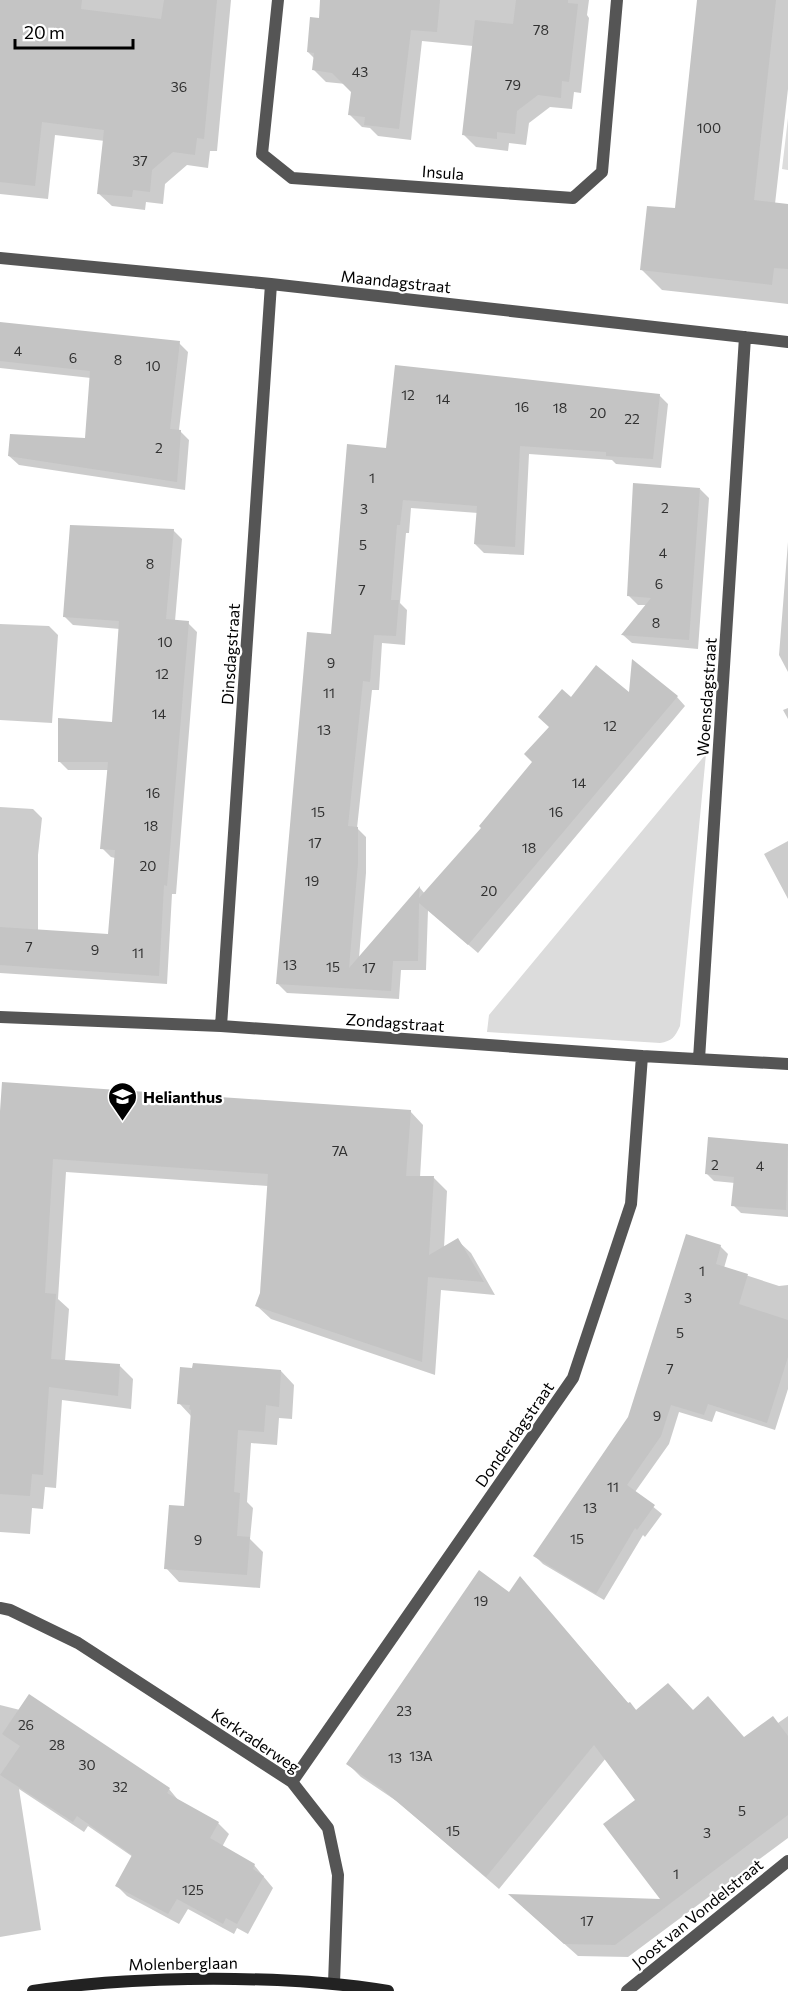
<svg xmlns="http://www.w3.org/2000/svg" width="788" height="1991" font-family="Commissioner,sans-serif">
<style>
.green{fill:#dcdcdc}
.shadow{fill:#0003}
.building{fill:#c4c4c4}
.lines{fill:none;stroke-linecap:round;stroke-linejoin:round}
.street{stroke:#555;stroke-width:12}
.secondary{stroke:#222;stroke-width:12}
.labels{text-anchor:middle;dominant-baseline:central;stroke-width:4.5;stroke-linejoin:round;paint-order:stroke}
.number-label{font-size:14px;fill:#313131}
.street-label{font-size:16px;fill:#000;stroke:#fff}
.poi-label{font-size:16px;font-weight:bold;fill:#000;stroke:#fff;text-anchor:start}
</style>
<rect width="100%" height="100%" fill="#fff"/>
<path class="green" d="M 788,118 L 788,170 L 782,169 Z
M 706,754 L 680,1026 C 675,1037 672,1041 660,1043 L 487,1032 L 489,1015 Z"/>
<path class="shadow" d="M 0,0 L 231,0 L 217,151 L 210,151 L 208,168 L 187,165 L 165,184 L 163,204 L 146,202 L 145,210 L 112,206 L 98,193 L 105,141 L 55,135 L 48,199 L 0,194 Z
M 323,0 L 589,0 L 587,15 L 589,18 L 581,93 L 574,92 L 572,109 L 550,107 L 529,123 L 526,145 L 509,143 L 508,151 L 476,147 L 464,135 L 473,46 L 422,41 L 411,140 L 378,136 L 370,128 L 362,127 L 350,115 L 352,91 L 346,84 L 326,82 L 314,70 L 315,59 L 308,52 L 321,20 Z
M 698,0 L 788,0 L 788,89 L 775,204 L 788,206 L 788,304 L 662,290 L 642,270 L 676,210 Z
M 0,324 L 179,343 L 188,352 L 179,430 L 189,440 L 185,490 L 19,465 L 9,456 L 86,439 L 91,378 L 0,368 Z
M 659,395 L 668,404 L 661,468 L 616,464 L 612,460 L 529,454 L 524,555 L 484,553 L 475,544 L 478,513 L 411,508 L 409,533 L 406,533 L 400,603 L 407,610 L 405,645 L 382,643 L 379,690 L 372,690 L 357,828 L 366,837 L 366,873 L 359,958 L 420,888 L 425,894 L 483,828 L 534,762 L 550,728 L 571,699 L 630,695 L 677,697 L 685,706 L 478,953 L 428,910 L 426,970 L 401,970 L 399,999 L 287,993 L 278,984 L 332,636 L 387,449 Z
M 700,489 L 709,498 L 698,649 L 632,643 L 623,635 L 647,605 L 638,605 L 629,596 Z
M 173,530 L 182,539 L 175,621 L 188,623 L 197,632 L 176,894 L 172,894 L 167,984 L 0,973 L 0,807 L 33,809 L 42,818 L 38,855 L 38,931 L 109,936 L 115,858 L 111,857 L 102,848 L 109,770 L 68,770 L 59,761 L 113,723 L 120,629 L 73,625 L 64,616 Z
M 788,542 L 788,672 L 779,655 Z
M 0,624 L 49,626 L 58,635 L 52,723 L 0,720 Z
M 788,708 L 788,719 L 783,710 Z
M 788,841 L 788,899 L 764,854 Z
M 410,1111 L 423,1125 L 420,1178 L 434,1178 L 447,1191 L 444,1248 L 457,1240 L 471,1253 L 495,1295 L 441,1290 L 435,1375 L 271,1319 L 257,1306 L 261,1293 L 268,1186 L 66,1172 L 58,1299 L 69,1309 L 65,1361 L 119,1365 L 133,1379 L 131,1409 L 62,1400 L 56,1488 L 45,1487 L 43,1509 L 32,1508 L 30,1534 L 0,1532 L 0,1131 Z
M 709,1139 L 788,1145 L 788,1217 L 741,1213 L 733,1205 L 735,1183 L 714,1181 L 706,1173 Z
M 720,1246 L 728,1254 L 724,1268 L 779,1286 L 788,1285 L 788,1389 L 775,1430 L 716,1411 L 712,1422 L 679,1412 L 669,1444 L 635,1492 L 662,1514 L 645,1537 L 643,1535 L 604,1600 L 543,1564 L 535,1556 L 629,1418 Z
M 281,1371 L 294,1385 L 292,1419 L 279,1418 L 277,1445 L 251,1443 L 247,1502 L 253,1508 L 250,1539 L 263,1552 L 260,1588 L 179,1582 L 166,1568 L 186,1508 L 192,1417 L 179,1403 Z
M 520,1578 L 629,1704 L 637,1711 L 694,1712 L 745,1738 L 778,1723 L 788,1716 L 788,1838 L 628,1957 L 578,1956 L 523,1907 L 663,1901 L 637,1801 L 606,1758 L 499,1889 L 398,1802 L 361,1777 L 348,1764 L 509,1594 Z
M 0,1705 L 20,1710 L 169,1789 L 179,1801 L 218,1823 L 229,1834 L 222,1847 L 254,1865 L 273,1888 L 248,1934 L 237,1928 L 234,1934 L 188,1909 L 179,1924 L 127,1896 L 117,1886 L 133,1857 L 88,1826 L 84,1832 L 19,1789 L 41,1930 L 0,1937 Z"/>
<path class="building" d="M 0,0 L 82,0 L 81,9 L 161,19 L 164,0 L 217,0 L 204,139 L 197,138 L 195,155 L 173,152 L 152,170 L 150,192 L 133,190 L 132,197 L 97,194 L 104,130 L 42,122 L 35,186 L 0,182 Z
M 320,0 L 440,0 L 437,32 L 411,30 L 399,129 L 364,125 L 365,117 L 348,115 L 351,92 L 332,73 L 312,70 L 314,53 L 307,52 L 310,17 L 319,18 Z
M 516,0 L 568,0 L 568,3 L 578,4 L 569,82 L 562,81 L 561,98 L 538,95 L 517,111 L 515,134 L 497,132 L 497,139 L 462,135 L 475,20 L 513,24 Z
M 697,0 L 776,0 L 754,200 L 788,204 L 788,269 L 774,268 L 772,285 L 640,270 L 647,206 L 675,208 Z
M 0,322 L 180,341 L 170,429 L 181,430 L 177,482 L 8,456 L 10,434 L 85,438 L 90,371 L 0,361 Z
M 395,365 L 660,394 L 653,459 L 606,456 L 606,452 L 520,446 L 515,547 L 474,544 L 477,506 L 403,500 L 400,525 L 397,525 L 391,600 L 399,600 L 396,636 L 374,635 L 370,682 L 363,681 L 348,826 L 358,827 L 358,863 L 349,968 L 420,886 L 419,898 L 481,828 L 479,826 L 532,762 L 524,754 L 549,727 L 538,717 L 562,689 L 571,697 L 596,665 L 629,692 L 632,659 L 678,696 L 468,945 L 419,903 L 418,961 L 393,961 L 391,991 L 276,984 L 307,632 L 331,634 L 347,444 L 386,448 Z
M 633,483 L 700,488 L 689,640 L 621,635 L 651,598 L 627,596 Z
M 70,525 L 174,529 L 166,619 L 189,621 L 167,886 L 164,885 L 159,976 L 0,965 L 0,927 L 108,934 L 115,850 L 100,849 L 108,762 L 58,762 L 58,718 L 112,722 L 119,621 L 63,617 Z
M 2,1082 L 411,1110 L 406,1176 L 434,1176 L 429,1255 L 458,1238 L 484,1282 L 428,1277 L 422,1362 L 255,1306 L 260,1293 L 268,1174 L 53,1159 L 45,1293 L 56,1294 L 51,1359 L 120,1364 L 118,1396 L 49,1387 L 43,1475 L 32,1474 L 30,1496 L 0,1494 L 0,1111 Z
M 708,1137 L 788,1144 L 786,1210 L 731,1206 L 734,1177 L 705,1174 Z
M 686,1234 L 721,1245 L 716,1264 L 748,1274 L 739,1304 L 788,1320 L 788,1357 L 767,1423 L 708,1404 L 704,1415 L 671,1405 L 661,1436 L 627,1485 L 655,1505 L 637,1530 L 635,1528 L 596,1594 L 533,1556 L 628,1417 Z
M 193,1363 L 281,1370 L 279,1407 L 266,1405 L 264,1432 L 238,1430 L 234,1492 L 240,1493 L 237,1536 L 250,1537 L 247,1575 L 164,1569 L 169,1505 L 184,1506 L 191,1410 L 189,1409 L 190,1405 L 177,1404 L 180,1367 L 192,1368 Z
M 479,1570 L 509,1592 L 520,1576 L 628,1703 L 630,1702 L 636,1710 L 668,1683 L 693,1710 L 708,1696 L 744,1737 L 773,1716 L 788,1736 L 788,1815 L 615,1945 L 564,1944 L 508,1894 L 660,1899 L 603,1824 L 635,1800 L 594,1745 L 486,1877 L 382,1789 L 346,1764 Z
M 29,1694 L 170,1788 L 167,1793 L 219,1822 L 210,1838 L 255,1864 L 253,1869 L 264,1876 L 237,1924 L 226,1918 L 223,1924 L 177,1899 L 168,1914 L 115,1886 L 132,1855 L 77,1816 L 73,1822 L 0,1775 L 20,1746 L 2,1734 Z"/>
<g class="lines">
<path class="street" d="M 278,0 L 262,154 L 292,178 L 573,198 L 602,172 L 617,0
M 0,258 L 271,284 L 788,342
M 0,1017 L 221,1026 L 642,1056 L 788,1064
M 221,1026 L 271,284
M 699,1059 L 745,337
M 0,1608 L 10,1610 L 78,1643 L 292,1782 L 328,1828 L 338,1875 L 334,1983
M 292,1782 L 573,1378 L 631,1204 L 642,1056
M 627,1991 L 788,1861"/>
<path class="secondary" d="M 33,1991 C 85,1983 136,1980 188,1979 C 256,1978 321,1980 388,1991"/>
</g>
<defs>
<symbol id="school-pin" viewBox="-11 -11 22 30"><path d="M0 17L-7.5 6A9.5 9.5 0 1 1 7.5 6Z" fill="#000" stroke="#fff"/><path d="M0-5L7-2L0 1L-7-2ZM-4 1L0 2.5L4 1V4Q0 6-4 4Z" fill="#fff"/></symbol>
</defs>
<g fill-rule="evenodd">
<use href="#school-pin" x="106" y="1080" width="33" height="45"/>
</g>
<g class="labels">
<g class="number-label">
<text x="541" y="29">78</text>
<text x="360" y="71">43</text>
<text x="513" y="84">79</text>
<text x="179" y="86">36</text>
<text x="709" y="127">100</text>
<text x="140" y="160">37</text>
<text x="18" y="350">4</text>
<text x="73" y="357">6</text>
<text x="118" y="359">8</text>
<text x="153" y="365">10</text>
<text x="408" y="394">12</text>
<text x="443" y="398">14</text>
<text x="522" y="406">16</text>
<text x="560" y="407">18</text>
<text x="598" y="412">20</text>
<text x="632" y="418">22</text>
<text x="159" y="447">2</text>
<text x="372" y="477">1</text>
<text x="665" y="507">2</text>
<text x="364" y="508">3</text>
<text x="363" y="544">5</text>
<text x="663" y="552">4</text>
<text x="150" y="563">8</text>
<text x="659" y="583">6</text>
<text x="362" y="589">7</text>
<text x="656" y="622">8</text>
<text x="165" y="641">10</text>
<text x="331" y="662">9</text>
<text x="162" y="673">12</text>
<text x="329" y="692">11</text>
<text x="159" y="713">14</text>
<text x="610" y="725">12</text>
<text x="324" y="729">13</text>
<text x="579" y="782">14</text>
<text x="153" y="792">16</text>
<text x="318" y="811">15</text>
<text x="556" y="811">16</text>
<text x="151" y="825">18</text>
<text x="315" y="842">17</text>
<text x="529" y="847">18</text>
<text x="148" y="865">20</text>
<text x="312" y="880">19</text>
<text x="489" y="890">20</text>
<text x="29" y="946">7</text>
<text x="95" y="949">9</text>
<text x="138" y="952">11</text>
<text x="290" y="964">13</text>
<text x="333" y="966">15</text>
<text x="369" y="967">17</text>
<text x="340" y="1150">7A</text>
<text x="715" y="1164">2</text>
<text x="760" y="1165">4</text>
<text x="702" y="1270">1</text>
<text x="688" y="1297">3</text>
<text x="680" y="1332">5</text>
<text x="670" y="1368">7</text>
<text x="657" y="1415">9</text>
<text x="613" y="1486">11</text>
<text x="590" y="1507">13</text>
<text x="577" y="1538">15</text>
<text x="198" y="1539">9</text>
<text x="481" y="1600">19</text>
<text x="404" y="1710">23</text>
<text x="26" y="1724">26</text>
<text x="57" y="1744">28</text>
<text x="421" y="1755">13A</text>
<text x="395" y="1757">13</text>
<text x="87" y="1764">30</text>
<text x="120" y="1786">32</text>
<text x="742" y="1810">5</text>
<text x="453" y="1830">15</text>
<text x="707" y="1832">3</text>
<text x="676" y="1873">1</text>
<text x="193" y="1889">125</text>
<text x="587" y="1920">17</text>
</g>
<g class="street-label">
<text transform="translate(443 172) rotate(4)">Insula</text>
<text transform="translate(396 281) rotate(6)">Maandagstraat</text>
<text transform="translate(230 654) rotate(-86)">Dinsdagstraat</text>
<text transform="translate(706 697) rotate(-86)">Woensdagstraat</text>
<text transform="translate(395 1022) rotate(4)">Zondagstraat</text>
<text transform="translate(514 1434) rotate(-55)">Donderdagstraat</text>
<text transform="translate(256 1740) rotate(34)">Kerkraderweg</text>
<text transform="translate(697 1913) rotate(-39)">Joost van Vondelstraat</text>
<text transform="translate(183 1963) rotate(-1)">Molenberglaan</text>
</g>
<g class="poi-label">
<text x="143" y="1096">Helianthus</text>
</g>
</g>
<path d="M15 39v9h118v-9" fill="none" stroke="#000000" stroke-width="3"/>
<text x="24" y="39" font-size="18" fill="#000000" stroke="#ffffff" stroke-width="4.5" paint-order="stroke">20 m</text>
</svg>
